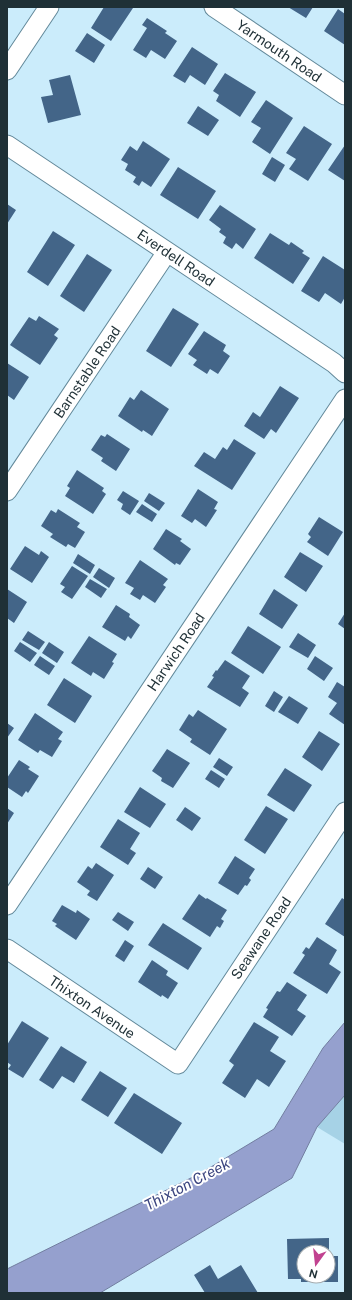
<svg xmlns="http://www.w3.org/2000/svg" width="352" height="1300" font-family="'Public Sans',sans-serif">
<style>
.green{fill:#a6d2e6}
.water{fill:#95a0ce;stroke:#727ea0}
.building{fill:#436588}
.lines{fill:none;stroke-linecap:round;stroke-linejoin:round}
.street-casing{stroke:#63899a;stroke-width:21}
.street{stroke:#fff;stroke-width:19}
.labels{text-anchor:middle;dominant-baseline:central;stroke-width:4;stroke-linejoin:round;paint-order:stroke}
.street-label{font-size:14px;fill:#1f3036;stroke:#fff}
.water-label{font-size:15px;font-style:italic;fill:#3a447f;stroke:#fff}
</style>
<rect width="100%" height="100%" fill="#cbecfb"/>
<path class="green" d="M 345,1095 L 345,1144 L 317,1127 Z"/>
<path class="water" d="M 345,1022 L 345,1095 L 317,1127 L 292,1178 L 100,1293 L 7,1293 L 7,1269 L 201,1173 L 274,1129 L 323,1048 Z"/>
<path class="building" d="M 104,7 L 131,7 L 133,8 L 111,41 L 91,28 Z
M 288,7 L 313,7 L 306,18 Z
M 338,9 L 345,14 L 345,45 L 324,31 Z
M 147,18 L 167,31 L 165,33 L 177,41 L 165,59 L 151,50 L 146,58 L 133,50 L 147,28 L 142,25 Z
M 87,33 L 105,45 L 94,63 L 75,51 Z
M 192,47 L 218,64 L 205,85 L 190,75 L 185,83 L 173,76 Z
M 225,73 L 256,92 L 240,117 L 216,101 L 219,95 L 213,91 Z
M 70,75 L 81,115 L 48,123 L 41,97 L 53,95 L 49,80 Z
M 266,100 L 293,118 L 270,154 L 252,142 L 261,128 L 251,122 Z
M 198,106 L 219,120 L 208,136 L 187,123 Z
M 304,126 L 332,144 L 308,181 L 289,169 L 296,159 L 286,153 Z
M 143,141 L 170,159 L 151,187 L 142,181 L 139,186 L 133,182 L 136,177 L 125,170 L 128,164 L 121,160 L 130,146 L 137,151 Z
M 345,145 L 345,181 L 328,170 Z
M 272,157 L 285,165 L 275,182 L 262,174 Z
M 178,167 L 216,191 L 198,219 L 160,195 Z
M 7,204 L 16,210 L 7,224 Z
M 220,205 L 256,229 L 243,249 L 236,243 L 232,249 L 223,243 L 226,237 L 219,232 L 221,229 L 209,220 Z
M 53,231 L 75,245 L 48,286 L 27,272 Z
M 270,233 L 289,245 L 291,242 L 304,251 L 302,253 L 310,258 L 293,284 L 254,258 Z
M 87,254 L 112,270 L 84,312 L 60,296 Z
M 323,256 L 345,270 L 345,297 L 341,304 L 325,293 L 319,302 L 301,291 Z
M 173,308 L 199,324 L 171,367 L 146,351 Z
M 39,316 L 59,329 L 54,335 L 58,338 L 40,365 L 10,345 L 29,317 L 36,321 Z
M 204,331 L 226,345 L 223,351 L 230,356 L 218,374 L 210,369 L 207,374 L 193,365 L 197,360 L 188,354 Z
M 7,363 L 29,377 L 14,400 L 7,395 Z
M 280,386 L 299,398 L 276,433 L 271,429 L 264,439 L 244,426 L 253,412 L 260,417 Z
M 141,390 L 169,409 L 152,436 L 143,430 L 142,432 L 118,416 L 130,397 L 134,400 Z
M 107,434 L 130,449 L 116,471 L 101,461 L 103,458 L 91,450 L 101,435 L 105,437 Z
M 234,439 L 256,453 L 232,490 L 194,466 L 204,452 L 215,459 L 223,447 L 227,450 Z
M 77,470 L 104,488 L 102,491 L 106,494 L 93,514 L 65,496 L 70,488 L 67,486 Z
M 198,489 L 218,502 L 214,509 L 217,510 L 206,527 L 195,519 L 192,523 L 181,516 Z
M 123,491 L 139,501 L 130,515 L 121,509 L 123,504 L 117,500 Z
M 149,493 L 165,503 L 159,511 L 144,501 Z
M 142,504 L 157,514 L 152,522 L 136,512 Z
M 58,509 L 80,523 L 77,527 L 85,532 L 75,548 L 68,544 L 66,547 L 50,537 L 53,534 L 41,526 L 51,510 L 56,513 Z
M 319,517 L 343,532 L 328,556 L 307,542 L 311,537 L 308,534 Z
M 166,529 L 182,539 L 180,541 L 191,549 L 180,565 L 176,563 L 175,565 L 153,549 Z
M 25,546 L 39,555 L 41,551 L 49,557 L 32,583 L 10,569 Z
M 300,552 L 323,566 L 306,592 L 284,577 Z
M 78,554 L 95,565 L 90,574 L 73,563 Z
M 140,560 L 168,579 L 163,585 L 166,587 L 155,603 L 143,595 L 140,600 L 130,594 L 134,588 L 125,583 Z
M 72,566 L 88,576 L 72,599 L 61,592 L 65,587 L 60,584 Z
M 99,568 L 115,578 L 109,588 L 93,577 Z
M 90,579 L 107,589 L 101,598 L 85,587 Z
M 7,589 L 27,602 L 14,623 L 7,618 Z
M 274,589 L 298,605 L 282,629 L 259,614 Z
M 116,605 L 130,614 L 129,617 L 140,625 L 131,639 L 128,636 L 125,641 L 102,627 Z
M 345,613 L 345,629 L 338,624 Z
M 248,626 L 281,647 L 263,674 L 231,653 Z
M 28,631 L 45,642 L 39,650 L 22,640 Z
M 298,633 L 316,645 L 308,658 L 289,647 Z
M 89,636 L 117,654 L 112,662 L 114,663 L 104,679 L 93,672 L 91,676 L 71,663 Z
M 20,642 L 37,653 L 30,662 L 14,651 Z
M 49,642 L 64,652 L 57,663 L 42,653 Z
M 40,656 L 55,666 L 49,675 L 34,665 Z
M 315,656 L 333,668 L 324,681 L 307,669 Z
M 225,660 L 250,676 L 242,688 L 249,693 L 240,707 L 207,687 L 214,677 L 212,676 L 216,670 L 217,671 Z
M 64,678 L 92,696 L 75,723 L 47,705 Z
M 337,682 L 345,687 L 345,725 L 329,714 L 337,703 L 328,697 Z
M 274,691 L 283,697 L 274,712 L 265,706 Z
M 289,696 L 308,708 L 298,724 L 278,712 Z
M 198,710 L 227,729 L 210,755 L 190,742 L 192,739 L 179,730 L 189,714 L 193,717 Z
M 35,713 L 63,732 L 58,739 L 62,741 L 52,757 L 40,750 L 38,753 L 18,740 Z
M 7,723 L 14,728 L 7,738 Z
M 319,731 L 340,744 L 322,771 L 302,757 Z
M 167,749 L 190,763 L 173,788 L 161,781 L 162,778 L 152,771 Z
M 219,758 L 233,767 L 227,776 L 213,767 Z
M 19,760 L 30,767 L 28,769 L 39,776 L 28,793 L 26,791 L 22,797 L 7,787 L 7,778 Z
M 285,768 L 312,785 L 294,812 L 267,795 Z
M 211,770 L 225,779 L 219,788 L 205,779 Z
M 140,787 L 166,804 L 150,828 L 124,812 Z
M 266,806 L 288,819 L 265,854 L 244,840 Z
M 185,807 L 201,818 L 192,831 L 176,820 Z
M 7,808 L 14,813 L 7,824 Z
M 118,819 L 140,833 L 130,849 L 136,853 L 128,865 L 100,847 Z
M 235,856 L 255,869 L 249,878 L 251,880 L 247,886 L 245,885 L 238,895 L 218,883 Z
M 96,863 L 114,875 L 97,901 L 87,895 L 90,891 L 77,882 L 88,866 L 92,869 Z
M 148,867 L 163,877 L 155,889 L 140,879 Z
M 199,894 L 206,899 L 207,898 L 227,910 L 221,919 L 224,921 L 220,928 L 217,926 L 210,937 L 182,919 Z
M 342,898 L 345,900 L 345,937 L 325,924 Z
M 62,905 L 76,913 L 77,910 L 90,919 L 76,940 L 55,926 L 57,924 L 52,921 Z
M 118,912 L 134,922 L 128,931 L 112,920 Z
M 163,923 L 202,948 L 188,970 L 148,945 Z
M 317,937 L 337,950 L 329,964 L 341,972 L 327,994 L 293,973 L 305,955 L 302,953 L 306,947 L 309,949 Z
M 125,940 L 134,946 L 124,962 L 115,956 Z
M 152,960 L 168,971 L 166,975 L 178,983 L 168,999 L 162,995 L 161,997 L 138,982 Z
M 287,982 L 307,995 L 297,1010 L 306,1016 L 292,1036 L 263,1017 L 268,1009 L 266,1008 L 277,991 L 280,992 Z
M 22,1021 L 49,1038 L 23,1078 L 8,1069 L 11,1065 L 7,1062 L 7,1045 Z
M 254,1022 L 279,1037 L 270,1051 L 286,1061 L 269,1087 L 257,1079 L 245,1098 L 222,1083 L 234,1065 L 229,1061 Z
M 61,1046 L 87,1062 L 74,1083 L 62,1076 L 53,1089 L 39,1080 Z
M 100,1071 L 127,1088 L 108,1117 L 81,1100 Z
M 134,1093 L 182,1123 L 162,1154 L 114,1123 Z
M 329,1238 L 329,1252 L 304,1252 L 304,1276 L 328,1276 L 328,1256 L 338,1256 L 338,1282 L 301,1282 L 301,1279 L 288,1279 L 287,1239 Z
M 210,1265 L 218,1279 L 241,1265 L 258,1293 L 205,1293 L 194,1275 Z"/>
<g class="lines">
<defs>
<path id="street" d="M 214,7 L 345,95
M 7,70 L 49,7
M 7,145 L 334,363 L 345,373
M 7,491 L 167,252
M 7,905 L 345,399
M 7,949 L 178,1064 L 345,812"/>
</defs>
<use href="#street" class="street-casing"/>
<use href="#street" class="street"/>
</g>
<g class="labels">
<g class="street-label">
<text transform="translate(279 51) rotate(34)">Yarmouth Road</text>
<text transform="translate(176 258) rotate(34)">Everdell Road</text>
<text transform="translate(87 372) rotate(-56)">Barnstable Road</text>
<text transform="translate(176 652) rotate(-56)">Harwich Road</text>
<text transform="translate(261 938) rotate(-56)">Seawane Road</text>
<text transform="translate(92 1007) rotate(34)">Thixton Avenue</text>
</g>
<g class="water-label">
<text transform="translate(187 1184) rotate(-28)">Thixton Creek</text>
</g>
</g>
<rect width="352" height="1300" fill="none" stroke="#1f3036" stroke-width="16"/>
<g transform="translate(316 1264) rotate(195)"><circle r="19" fill="#ffffff" stroke="#a5acaf"/>
<path d="M0-3L7 15L0 10L-7 15Z" fill="#c14290"/>
<text y="-6" font-size="11" font-weight="bold" text-anchor="middle" fill="#1f3036">N</text>
</g>
</svg>
